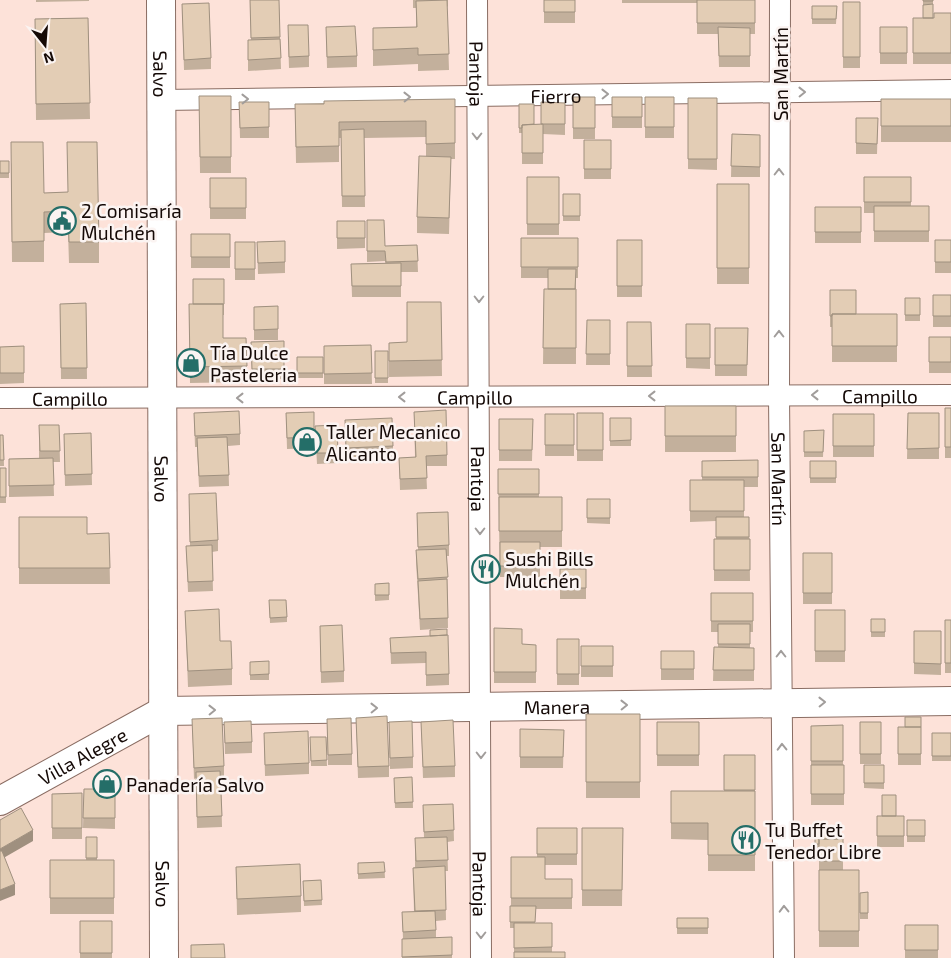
<svg xmlns="http://www.w3.org/2000/svg" width="951" height="958" font-family="'Exo 2',sans-serif">
<style>
.lines{fill:none;stroke-linecap:round;stroke-linejoin:round}
.minor-casing{stroke:#8a6d63;stroke-width:22}
.secondary-casing{stroke:#8a6d63;stroke-width:30}
.minor{stroke:#fff;stroke-width:20}
.secondary{stroke:#fff;stroke-width:28}
.wall{fill:#c3b09c}
.shaded-wall{fill:#9f907f}
.building{fill:#e3cdb5;stroke:#9f907f}
.oneway{stroke:#a19d9b}
.labels{text-anchor:middle;dominant-baseline:central;stroke-width:5;stroke-linejoin:round;paint-order:stroke}
.street-label{font-size:19px;fill:#140906;stroke:#fbf4f2}
.poi-label{font-size:19px;fill:#140906;stroke:#fbf4f2;text-anchor:start}
</style>
<rect width="100%" height="100%" fill="#fde2d9"/>
<g class="lines">
<defs>
<g id="minor">
<path id="s1" d="M 477,0 L 481,958"/>
<path id="s2" d="M 780,0 L 779,395 L 784,958"/>
<path id="s3" d="M 161,100 L 951,90"/>
<path id="s4" d="M 0,398 L 951,395"/>
</g>
<g id="secondary">
<path id="s5" d="M 161,0 L 164,958"/>
<path id="s6" d="M 0,801 L 163,711 L 951,701"/>
</g>
</defs>
<use href="#minor" class="minor-casing"/>
<use href="#secondary" class="secondary-casing"/>
<use href="#minor" class="minor"/>
<use href="#secondary" class="secondary"/>
</g>
<path class="wall" d="M 36,0 L 89,0 L 89,1 L 36,2 Z
M 250,0 L 279,0 L 281,69 L 248,71 L 248,40 L 251,40 Z
M 413,0 L 448,0 L 448,6 L 447,7 L 449,70 L 418,71 L 418,64 L 373,66 L 373,28 L 416,27 L 416,8 L 413,8 Z
M 544,0 L 575,0 L 575,23 L 544,23 Z
M 622,0 L 755,0 L 755,34 L 750,34 L 750,67 L 719,67 L 718,34 L 697,34 L 697,3 L 622,3 Z
M 923,0 L 933,0 L 933,18 L 951,13 L 951,64 L 913,64 L 913,18 L 923,18 Z
M 843,2 L 860,2 L 860,68 L 843,68 Z
M 182,4 L 211,58 L 211,69 L 184,70 Z
M 812,6 L 837,6 L 836,24 L 812,24 Z
M 88,18 L 90,119 L 36,120 L 35,19 Z
M 326,27 L 357,56 L 357,67 L 327,68 Z
M 880,27 L 907,27 L 907,64 L 880,64 Z
M 288,36 L 309,56 L 309,67 L 289,68 Z
M 199,96 L 231,96 L 231,173 L 200,173 Z
M 573,97 L 595,97 L 595,139 L 573,139 Z
M 612,97 L 642,97 L 642,128 L 612,128 Z
M 645,97 L 674,97 L 674,138 L 645,138 Z
M 688,98 L 717,98 L 717,170 L 688,169 Z
M 455,99 L 455,159 L 451,159 L 449,234 L 417,233 L 417,217 L 426,156 L 426,137 L 364,138 L 365,207 L 342,207 L 341,138 L 339,138 L 339,162 L 296,163 L 295,104 Z
M 881,99 L 951,99 L 951,142 L 881,142 Z
M 239,102 L 269,102 L 269,138 L 240,138 Z
M 541,102 L 565,103 L 565,135 L 543,134 L 543,164 L 522,164 L 522,133 L 519,133 L 519,104 L 534,124 L 541,124 Z
M 856,118 L 878,118 L 877,154 L 856,154 Z
M 732,134 L 760,135 L 760,177 L 731,177 Z
M 584,140 L 611,140 L 611,179 L 584,179 Z
M 0,161 L 9,161 L 9,178 L 0,178 Z
M 11,163 L 44,193 L 67,192 L 99,242 L 99,263 L 69,263 L 68,232 L 44,233 L 44,262 L 12,262 Z
M 527,177 L 559,177 L 559,235 L 527,235 Z
M 864,177 L 911,177 L 911,206 L 929,206 L 929,242 L 874,242 L 874,213 L 864,213 Z
M 210,178 L 246,178 L 246,219 L 210,219 Z
M 717,184 L 749,184 L 749,284 L 717,284 Z
M 563,194 L 580,194 L 580,221 L 563,221 Z
M 815,207 L 861,207 L 861,243 L 815,243 Z
M 367,220 L 385,246 L 417,245 L 418,272 L 401,272 L 401,297 L 352,297 L 351,264 L 385,263 L 385,261 L 367,262 Z
M 337,221 L 365,221 L 365,248 L 337,249 Z
M 191,234 L 230,234 L 230,268 L 191,268 Z
M 521,238 L 578,238 L 578,278 L 576,278 L 576,364 L 543,364 L 544,289 L 548,289 L 548,278 L 521,278 Z
M 617,240 L 642,240 L 642,297 L 617,297 Z
M 935,240 L 951,240 L 951,273 L 935,273 Z
M 285,241 L 285,273 L 258,274 L 257,242 Z
M 235,242 L 255,242 L 255,280 L 235,280 Z
M 224,279 L 224,315 L 223,315 L 223,338 L 246,338 L 247,382 L 190,383 L 189,304 L 193,304 Z
M 830,290 L 856,314 L 897,314 L 897,362 L 832,362 L 832,327 L 830,327 Z
M 933,295 L 951,295 L 951,327 L 933,327 Z
M 905,298 L 920,298 L 920,321 L 905,321 Z
M 441,302 L 442,376 L 389,377 L 389,343 L 407,342 Z
M 86,303 L 87,379 L 61,379 L 60,304 Z
M 278,306 L 278,340 L 254,340 L 254,307 Z
M 587,320 L 610,320 L 610,365 L 586,365 Z
M 627,322 L 651,322 L 652,377 L 627,377 Z
M 686,324 L 710,324 L 710,369 L 686,368 Z
M 715,328 L 748,328 L 747,376 L 715,376 Z
M 929,337 L 951,337 L 951,373 L 929,373 Z
M 284,341 L 284,379 L 252,380 L 251,342 Z
M 371,345 L 372,384 L 324,384 L 324,346 Z
M 24,346 L 24,383 L 0,384 L 0,347 Z
M 375,351 L 388,351 L 388,383 L 375,383 Z
M 297,357 L 323,357 L 323,378 L 297,378 Z
M 665,406 L 736,406 L 736,452 L 665,452 Z
M 945,408 L 951,408 L 951,458 L 945,458 Z
M 414,412 L 447,455 L 447,466 L 426,466 L 427,489 L 400,490 L 399,458 L 415,457 Z
M 194,413 L 240,434 L 240,445 L 228,446 L 229,486 L 199,487 L 197,447 L 195,447 Z
M 286,413 L 314,437 L 314,448 L 287,449 Z
M 577,413 L 603,413 L 603,461 L 577,461 Z
M 908,413 L 939,413 L 939,459 L 907,459 Z
M 545,414 L 574,414 L 574,456 L 545,456 Z
M 833,414 L 874,414 L 874,457 L 833,457 Z
M 610,418 L 631,418 L 631,446 L 610,446 Z
M 499,419 L 533,419 L 532,461 L 499,461 Z
M 345,420 L 393,446 L 393,457 L 346,459 Z
M 39,425 L 59,425 L 60,462 L 53,462 L 54,496 L 9,497 L 9,459 L 39,458 Z
M 315,426 L 338,453 L 338,463 L 317,464 Z
M 824,430 L 823,457 L 804,457 L 804,431 Z
M 91,433 L 92,485 L 65,486 L 64,434 Z
M 0,435 L 3,435 L 4,466 L 0,466 Z
M 758,460 L 758,487 L 744,487 L 744,517 L 749,517 L 750,581 L 714,581 L 714,539 L 716,539 L 716,521 L 690,522 L 690,480 L 702,480 L 702,461 Z
M 810,461 L 836,461 L 836,483 L 810,483 Z
M 0,468 L 6,468 L 6,503 L 0,503 Z
M 498,469 L 539,469 L 539,497 L 562,497 L 562,547 L 540,547 L 540,577 L 500,577 Z
M 189,494 L 218,540 L 218,551 L 212,552 L 213,591 L 188,592 L 186,546 L 190,546 Z
M 587,499 L 610,499 L 610,524 L 587,523 Z
M 417,513 L 449,545 L 449,556 L 447,556 L 448,628 L 420,630 L 416,561 L 416,550 L 418,550 Z
M 19,517 L 87,534 L 109,533 L 110,584 L 19,584 Z
M 803,553 L 832,553 L 832,604 L 803,604 Z
M 560,569 L 586,569 L 586,599 L 560,599 Z
M 389,583 L 389,600 L 375,601 L 375,584 Z
M 711,593 L 753,593 L 753,632 L 750,632 L 750,648 L 754,648 L 754,681 L 713,681 L 714,647 L 718,647 L 718,632 L 711,632 Z
M 269,600 L 287,617 L 287,622 L 270,623 Z
M 815,610 L 845,610 L 845,662 L 815,662 Z
M 185,611 L 220,641 L 232,669 L 232,685 L 188,687 Z
M 871,619 L 885,619 L 885,637 L 871,637 Z
M 945,620 L 951,620 L 951,673 L 945,673 Z
M 320,626 L 344,671 L 344,682 L 321,683 Z
M 494,628 L 522,644 L 536,645 L 536,683 L 494,683 Z
M 914,631 L 941,631 L 941,675 L 914,674 Z
M 430,636 L 449,674 L 449,685 L 426,686 L 426,663 L 391,664 L 390,638 Z
M 557,639 L 579,639 L 579,685 L 557,685 Z
M 581,646 L 613,646 L 613,677 L 581,677 Z
M 661,651 L 694,651 L 694,680 L 661,680 Z
M 269,661 L 269,680 L 250,680 L 250,662 Z
M 586,714 L 640,714 L 640,798 L 586,798 Z
M 356,718 L 389,766 L 389,777 L 358,778 Z
M 192,719 L 224,766 L 224,777 L 221,777 L 222,827 L 197,828 L 196,778 L 194,779 Z
M 327,719 L 352,754 L 352,765 L 328,765 Z
M 224,722 L 252,742 L 252,753 L 225,754 Z
M 389,722 L 413,757 L 413,768 L 390,769 Z
M 421,722 L 455,766 L 455,777 L 423,778 Z
M 657,722 L 699,722 L 699,766 L 657,766 Z
M 860,722 L 881,722 L 881,764 L 860,764 Z
M 843,725 L 843,765 L 844,765 L 844,805 L 811,805 L 811,726 Z
M 898,727 L 921,727 L 921,765 L 898,765 Z
M 520,729 L 564,730 L 563,768 L 520,768 Z
M 264,733 L 309,763 L 309,774 L 265,776 Z
M 932,733 L 951,733 L 951,761 L 932,761 Z
M 310,737 L 326,737 L 327,766 L 311,766 Z
M 724,755 L 755,755 L 755,871 L 708,871 L 708,840 L 671,839 L 671,791 L 724,791 Z
M 864,765 L 884,765 L 884,789 L 864,788 Z
M 412,777 L 413,808 L 395,808 L 394,778 Z
M 84,789 L 115,789 L 115,829 L 83,828 Z
M 82,793 L 82,839 L 52,839 L 52,794 Z
M 453,804 L 454,841 L 447,842 L 448,871 L 445,871 L 446,920 L 436,921 L 436,938 L 452,937 L 452,958 L 402,958 L 402,939 L 403,939 L 402,912 L 414,912 L 413,868 L 415,867 L 415,838 L 424,838 L 423,805 Z
M 877,816 L 904,816 L 904,847 L 877,847 Z
M 907,820 L 925,820 L 925,842 L 907,842 Z
M 537,828 L 577,828 L 577,865 L 545,865 L 545,879 L 572,879 L 572,909 L 536,909 L 535,923 L 552,923 L 552,952 L 514,958 L 514,928 L 510,928 L 510,906 L 511,906 L 511,857 L 537,857 Z
M 582,828 L 623,828 L 622,906 L 582,906 Z
M 815,833 L 838,839 L 843,839 L 843,870 L 859,870 L 859,947 L 819,947 L 819,849 L 815,849 Z
M 86,837 L 97,837 L 97,860 L 114,860 L 114,914 L 50,914 L 50,860 L 86,860 Z
M 384,862 L 385,878 L 358,879 L 358,863 Z
M 236,867 L 301,896 L 301,912 L 237,915 Z
M 321,880 L 322,905 L 304,906 L 303,881 Z
M 868,892 L 868,919 L 860,919 L 860,893 Z
M 677,918 L 708,918 L 708,934 L 677,934 Z
M 80,921 L 112,921 L 112,958 L 80,958 Z
M 905,925 L 938,925 L 938,958 L 905,958 Z"/>
<path class="shaded-wall" d="M 33,830 L 33,841 L 0,860 L 0,849 Z
M 15,884 L 15,895 L 0,901 L 0,890 Z"/>
<path class="building" d="M 250,0 L 279,0 L 280,37 L 251,38 Z
M 447,0 L 449,54 L 418,55 L 418,48 L 373,50 L 373,28 L 417,27 L 416,1 Z
M 544,0 L 575,0 L 575,12 L 544,12 Z
M 697,0 L 755,0 L 755,23 L 697,23 Z
M 923,0 L 933,0 L 933,1 L 923,1 Z
M 843,2 L 860,2 L 860,57 L 843,57 Z
M 209,3 L 211,58 L 184,60 L 182,4 Z
M 933,4 L 933,18 L 923,18 L 923,5 Z
M 812,6 L 837,6 L 836,19 L 812,19 Z
M 934,13 L 951,13 L 951,53 L 913,53 L 913,18 L 934,18 Z
M 88,18 L 90,103 L 36,104 L 35,19 Z
M 288,25 L 308,25 L 309,56 L 289,57 Z
M 355,26 L 357,56 L 327,57 L 326,27 Z
M 718,27 L 750,28 L 750,56 L 719,56 Z
M 880,27 L 907,27 L 907,53 L 880,53 Z
M 280,39 L 281,58 L 248,60 L 248,40 Z
M 199,96 L 231,96 L 231,157 L 200,157 Z
M 573,97 L 595,97 L 595,128 L 573,128 Z
M 612,97 L 642,97 L 642,117 L 612,117 Z
M 645,97 L 674,97 L 674,127 L 645,127 Z
M 688,98 L 717,98 L 717,159 L 688,159 Z
M 455,99 L 455,143 L 426,144 L 426,121 L 339,122 L 339,146 L 296,147 L 295,104 L 324,104 L 324,101 Z
M 881,99 L 951,99 L 951,126 L 881,126 Z
M 239,102 L 269,102 L 269,127 L 240,128 Z
M 541,102 L 565,103 L 565,124 L 541,124 Z
M 519,104 L 534,104 L 534,124 L 522,125 L 522,128 L 519,128 Z
M 856,118 L 878,118 L 877,144 L 856,143 Z
M 543,124 L 543,153 L 522,153 L 522,125 Z
M 364,129 L 365,196 L 342,196 L 341,130 Z
M 732,134 L 760,135 L 760,167 L 731,166 Z
M 584,140 L 611,140 L 611,169 L 584,169 Z
M 11,142 L 43,142 L 44,193 L 68,192 L 67,142 L 97,142 L 99,242 L 69,242 L 68,211 L 44,212 L 44,241 L 12,242 Z
M 419,156 L 451,157 L 449,218 L 417,217 Z
M 0,161 L 9,161 L 9,173 L 0,173 Z
M 527,177 L 559,177 L 559,224 L 527,224 Z
M 864,177 L 911,177 L 911,202 L 864,202 Z
M 210,178 L 246,178 L 246,208 L 210,208 Z
M 717,184 L 749,184 L 749,268 L 717,268 Z
M 563,194 L 580,194 L 580,216 L 563,216 Z
M 874,206 L 929,206 L 929,231 L 874,231 Z
M 815,207 L 861,207 L 861,232 L 815,232 Z
M 367,220 L 384,220 L 385,246 L 417,245 L 418,261 L 386,262 L 385,251 L 367,251 Z
M 337,221 L 365,221 L 365,238 L 337,238 Z
M 191,234 L 230,234 L 230,257 L 191,257 Z
M 521,238 L 578,238 L 578,267 L 521,267 Z
M 617,240 L 642,240 L 642,286 L 617,286 Z
M 935,240 L 951,240 L 951,262 L 935,262 Z
M 285,241 L 285,262 L 258,263 L 257,242 Z
M 235,242 L 255,242 L 255,269 L 235,269 Z
M 401,263 L 401,286 L 352,286 L 351,264 Z
M 548,269 L 576,269 L 575,289 L 548,289 Z
M 193,279 L 224,279 L 224,304 L 193,304 Z
M 544,289 L 576,289 L 576,348 L 543,348 Z
M 830,290 L 856,290 L 856,314 L 832,314 L 832,316 L 830,316 Z
M 933,295 L 951,295 L 951,316 L 933,316 Z
M 905,298 L 920,298 L 920,315 L 905,315 Z
M 407,302 L 441,302 L 442,360 L 389,361 L 389,343 L 407,342 Z
M 86,303 L 87,368 L 61,368 L 60,304 Z
M 189,304 L 223,304 L 223,338 L 246,338 L 247,366 L 190,367 Z
M 278,306 L 278,329 L 254,330 L 254,307 Z
M 832,314 L 897,314 L 897,346 L 832,346 Z
M 587,320 L 610,320 L 610,354 L 586,354 Z
M 627,322 L 651,322 L 652,366 L 627,366 Z
M 686,324 L 710,324 L 710,358 L 686,358 Z
M 715,328 L 748,328 L 747,365 L 715,365 Z
M 929,337 L 951,337 L 951,362 L 929,362 Z
M 284,341 L 284,369 L 252,369 L 251,342 Z
M 371,345 L 372,373 L 324,374 L 324,346 Z
M 24,346 L 24,373 L 0,373 L 0,347 Z
M 375,351 L 388,351 L 388,378 L 375,378 Z
M 297,357 L 323,357 L 323,373 L 297,373 Z
M 665,406 L 736,406 L 736,436 L 665,436 Z
M 945,408 L 951,408 L 951,447 L 945,447 Z
M 446,410 L 447,455 L 426,456 L 427,478 L 400,479 L 399,458 L 416,457 L 414,412 Z
M 239,411 L 240,434 L 195,436 L 194,413 Z
M 314,412 L 314,437 L 287,438 L 286,413 Z
M 577,413 L 603,413 L 603,450 L 577,450 Z
M 908,413 L 939,413 L 939,448 L 907,449 Z
M 545,414 L 574,414 L 574,445 L 545,445 Z
M 833,414 L 874,414 L 874,446 L 833,446 Z
M 392,418 L 393,446 L 346,448 L 345,420 Z
M 610,418 L 631,418 L 631,440 L 610,441 Z
M 499,419 L 533,419 L 532,450 L 499,450 Z
M 39,425 L 59,425 L 60,451 L 40,451 Z
M 337,425 L 338,453 L 317,453 L 315,426 Z
M 824,430 L 823,452 L 804,452 L 804,431 Z
M 91,433 L 92,474 L 65,475 L 64,434 Z
M 0,435 L 3,435 L 4,460 L 0,460 Z
M 227,437 L 229,475 L 199,476 L 197,438 Z
M 53,458 L 54,485 L 9,486 L 9,459 Z
M 758,460 L 758,477 L 702,477 L 702,461 Z
M 810,461 L 836,461 L 836,478 L 810,478 Z
M 0,468 L 6,468 L 6,497 L 0,497 Z
M 498,469 L 539,469 L 539,494 L 498,494 Z
M 690,480 L 744,480 L 744,511 L 690,511 Z
M 216,493 L 218,540 L 190,542 L 189,494 Z
M 499,497 L 562,497 L 562,531 L 499,531 Z
M 587,499 L 610,499 L 610,518 L 587,518 Z
M 448,512 L 449,545 L 418,547 L 417,513 Z
M 19,517 L 87,517 L 87,534 L 109,533 L 110,568 L 19,568 Z
M 716,517 L 749,517 L 749,537 L 716,537 Z
M 714,539 L 750,539 L 750,570 L 714,570 Z
M 500,542 L 540,542 L 540,566 L 500,566 Z
M 212,545 L 213,581 L 188,582 L 186,546 Z
M 446,549 L 448,577 L 418,579 L 416,550 Z
M 803,553 L 832,553 L 832,593 L 803,593 Z
M 560,569 L 586,569 L 586,588 L 560,588 Z
M 447,579 L 448,618 L 420,619 L 418,581 Z
M 389,583 L 389,595 L 375,595 L 375,584 Z
M 711,593 L 753,593 L 753,621 L 711,621 Z
M 269,600 L 286,600 L 287,617 L 270,618 Z
M 219,609 L 220,641 L 231,641 L 232,669 L 188,671 L 185,611 Z
M 815,610 L 845,610 L 845,651 L 815,651 Z
M 871,619 L 885,619 L 885,632 L 871,632 Z
M 945,620 L 951,620 L 951,663 L 945,663 Z
M 718,624 L 750,624 L 750,644 L 718,644 Z
M 342,625 L 344,671 L 321,672 L 320,626 Z
M 494,628 L 522,629 L 522,644 L 536,645 L 536,672 L 494,672 Z
M 447,629 L 447,635 L 430,636 L 430,630 Z
M 914,631 L 941,631 L 941,664 L 914,663 Z
M 448,635 L 449,674 L 426,675 L 426,652 L 391,653 L 390,638 Z
M 557,639 L 579,639 L 579,674 L 557,674 Z
M 581,646 L 613,646 L 613,666 L 581,666 Z
M 714,647 L 754,648 L 754,670 L 713,670 Z
M 661,651 L 694,651 L 694,669 L 661,669 Z
M 269,661 L 269,674 L 250,675 L 250,662 Z
M 586,714 L 640,714 L 640,782 L 586,782 Z
M 387,716 L 389,766 L 358,767 L 356,718 Z
M 905,717 L 921,717 L 921,727 L 905,727 Z
M 222,718 L 224,766 L 194,768 L 192,719 Z
M 351,718 L 352,754 L 328,755 L 327,719 Z
M 453,720 L 455,766 L 423,767 L 421,722 Z
M 251,721 L 252,742 L 225,743 L 224,722 Z
M 412,721 L 413,757 L 390,758 L 389,722 Z
M 657,722 L 699,722 L 699,755 L 657,755 Z
M 860,722 L 881,722 L 881,754 L 860,754 Z
M 843,725 L 843,761 L 811,761 L 811,726 Z
M 898,727 L 921,727 L 921,754 L 898,754 Z
M 520,729 L 564,730 L 563,757 L 520,757 Z
M 308,731 L 309,763 L 265,765 L 264,733 Z
M 932,733 L 951,733 L 951,756 L 932,756 Z
M 310,737 L 326,737 L 327,760 L 311,761 Z
M 724,755 L 755,755 L 755,790 L 724,790 Z
M 811,765 L 844,765 L 844,794 L 811,794 Z
M 864,765 L 884,765 L 884,783 L 864,783 Z
M 220,771 L 222,816 L 197,817 L 196,772 Z
M 412,777 L 413,802 L 395,803 L 394,778 Z
M 84,789 L 115,789 L 115,818 L 83,818 Z
M 671,791 L 755,791 L 755,855 L 708,855 L 708,823 L 671,823 Z
M 82,793 L 82,828 L 52,828 L 52,794 Z
M 882,795 L 896,795 L 896,816 L 882,816 Z
M 453,804 L 454,830 L 424,832 L 423,805 Z
M 21,808 L 33,830 L 0,849 L 0,820 Z
M 877,816 L 904,816 L 904,836 L 877,836 Z
M 907,820 L 925,820 L 925,836 L 907,836 Z
M 537,828 L 577,828 L 577,854 L 537,854 Z
M 582,828 L 623,828 L 622,890 L 582,890 Z
M 815,833 L 838,833 L 838,839 L 819,839 L 819,844 L 815,844 Z
M 86,837 L 97,837 L 97,858 L 86,858 Z
M 447,837 L 448,860 L 416,861 L 415,838 Z
M 819,839 L 843,839 L 843,861 L 819,861 Z
M 0,851 L 2,851 L 15,884 L 0,890 Z
M 511,857 L 545,857 L 545,879 L 572,879 L 572,898 L 511,898 Z
M 50,860 L 114,860 L 114,898 L 50,898 Z
M 384,862 L 385,872 L 358,874 L 358,863 Z
M 300,864 L 301,896 L 237,899 L 236,867 Z
M 445,866 L 446,910 L 415,911 L 413,868 Z
M 819,870 L 859,870 L 859,931 L 819,931 Z
M 321,880 L 322,900 L 304,901 L 303,881 Z
M 868,892 L 868,913 L 860,913 L 860,893 Z
M 510,906 L 536,906 L 535,922 L 510,922 Z
M 435,911 L 436,930 L 403,932 L 402,912 Z
M 677,918 L 708,918 L 708,928 L 677,928 Z
M 80,921 L 112,921 L 112,953 L 80,953 Z
M 514,923 L 552,923 L 552,947 L 514,948 Z
M 905,925 L 938,925 L 938,950 L 905,950 Z
M 452,937 L 452,955 L 402,957 L 402,939 Z
M 224,944 L 225,958 L 191,958 L 191,945 Z
M 514,952 L 565,952 L 565,958 L 514,958 Z"/>
<defs><path id="oneway-chevron" d="M-2-3.5L2.5 0L-2 3.5" fill="none" stroke-width="1.6" stroke-linecap="round" stroke-linejoin="round" transform="scale(1.25)"/></defs>
<g class="oneway">
<use href="#oneway-chevron" transform="translate(802 92) rotate(-1)"/>
<use href="#oneway-chevron" transform="translate(605 94) rotate(-1)"/>
<use href="#oneway-chevron" transform="translate(407 97) rotate(-1)"/>
<use href="#oneway-chevron" transform="translate(245 99) rotate(-1)"/>
<use href="#oneway-chevron" transform="translate(477 136) rotate(90)"/>
<use href="#oneway-chevron" transform="translate(779 172) rotate(-90)"/>
<use href="#oneway-chevron" transform="translate(479 299) rotate(90)"/>
<use href="#oneway-chevron" transform="translate(779 334) rotate(-90)"/>
<use href="#oneway-chevron" transform="translate(815 395) rotate(180)"/>
<use href="#oneway-chevron" transform="translate(652 396) rotate(180)"/>
<use href="#oneway-chevron" transform="translate(402 397) rotate(180)"/>
<use href="#oneway-chevron" transform="translate(240 398) rotate(180)"/>
<use href="#oneway-chevron" transform="translate(480 531) rotate(90)"/>
<use href="#oneway-chevron" transform="translate(781 654) rotate(-90)"/>
<use href="#oneway-chevron" transform="translate(822 702) rotate(-1)"/>
<use href="#oneway-chevron" transform="translate(624 705) rotate(-1)"/>
<use href="#oneway-chevron" transform="translate(374 708) rotate(-1)"/>
<use href="#oneway-chevron" transform="translate(212 710) rotate(-1)"/>
<use href="#oneway-chevron" transform="translate(782 747) rotate(-91)"/>
<use href="#oneway-chevron" transform="translate(481 755) rotate(90)"/>
<use href="#oneway-chevron" transform="translate(784 909) rotate(-91)"/>
<use href="#oneway-chevron" transform="translate(481 935) rotate(90)"/>
</g>
<defs>
<symbol id="civic-ring" viewBox="-11 -11 22 22"><circle r="9.5" fill="#fbf4f2" stroke="#246e68" stroke-width="1.5"/><path d="M-.6-6.5H3V-4.5H.6V-3L4-1V1h2V6H-6V1h2V-1L-.6-3ZM-1.2 2.5V6h2.4V2.5Z" fill="#246e68"/></symbol>
<symbol id="shop-ring" viewBox="-11 -11 22 22"><circle r="9.5" fill="#fbf4f2" stroke="#246e68" stroke-width="1.5"/><path d="M-5-2.5h2.3a2.7 3.5 0 0 1 5.4 0H5L5.5 6h-11ZM-1.5-2.5h3a1.5 2.3 0 0 0-3 0Z" fill="#246e68"/></symbol>
<symbol id="restaurant-ring" viewBox="-11 -11 22 22"><circle r="9.5" fill="#fbf4f2" stroke="#246e68" stroke-width="1.5"/><path d="M-5-6h1v4h1v-4h1v4h1v-4h1v5L-1.5 .5V6h-2V.5L-5-1ZM5-6V6H3V1.5H1.5Q1.5-4 5-6Z" fill="#246e68"/></symbol>
</defs>
<g fill-rule="evenodd">
<use href="#civic-ring" x="46" y="205" width="32" height="32"/>
<use href="#shop-ring" x="175" y="347" width="32" height="32"/>
<use href="#shop-ring" x="291" y="426" width="32" height="32"/>
<use href="#restaurant-ring" x="470" y="553" width="32" height="32"/>
<use href="#shop-ring" x="91" y="768" width="32" height="32"/>
<use href="#restaurant-ring" x="730" y="824" width="32" height="32"/>
</g>
<g class="labels">
<g class="street-label">
<text stroke="none"><textPath href="#s5" startOffset="74">Salvo</textPath></text>
<text stroke="none"><textPath href="#s1" startOffset="74">Pantoja</textPath></text>
<text transform="translate(780 74) rotate(-90)">San Martín</text>
<text stroke="none"><textPath href="#s3" startOffset="395">Fierro</textPath></text>
<text stroke="none"><textPath href="#s4" startOffset="880">Campillo</textPath></text>
<text stroke="none"><textPath href="#s4" startOffset="475">Campillo</textPath></text>
<text stroke="none"><textPath href="#s4" startOffset="70">Campillo</textPath></text>
<text stroke="none"><textPath href="#s5" startOffset="479">Salvo</textPath></text>
<text stroke="none"><textPath href="#s1" startOffset="479">Pantoja</textPath></text>
<text stroke="none"><textPath href="#s2" startOffset="479">San Martín</textPath></text>
<text stroke="none"><textPath href="#s6" startOffset="580">Manera</textPath></text>
<text stroke="none"><textPath href="#s6" startOffset="94">Villa Alegre</textPath></text>
<text stroke="none"><textPath href="#s5" startOffset="884">Salvo</textPath></text>
<text stroke="none"><textPath href="#s1" startOffset="884">Pantoja</textPath></text>
</g>
<g class="poi-label">
<text x="81" y="210">2 Comisaría<tspan x="81" dy="22">Mulchén</tspan></text>
<text x="210" y="352">Tía Dulce<tspan x="210" dy="22">Pasteleria</tspan></text>
<text x="326" y="431">Taller Mecanico<tspan x="326" dy="22">Alicanto</tspan></text>
<text x="505" y="558">Sushi Bills<tspan x="505" dy="22">Mulchén</tspan></text>
<text x="126" y="784">Panadería Salvo</text>
<text x="765" y="829">Tu Buffet<tspan x="765" dy="22">Tenedor Libre</tspan></text>
</g>
</g>
<g transform="translate(45 45) rotate(163)" stroke="#fbf4f2" stroke-width="4" paint-order="stroke">
<path d="M0-4L9 19L0 12L-9 19Z" fill="#140906"/>
<text y="-8" font-size="14" font-weight="bold" text-anchor="middle" fill="#140906">N</text>
</g>
</svg>
